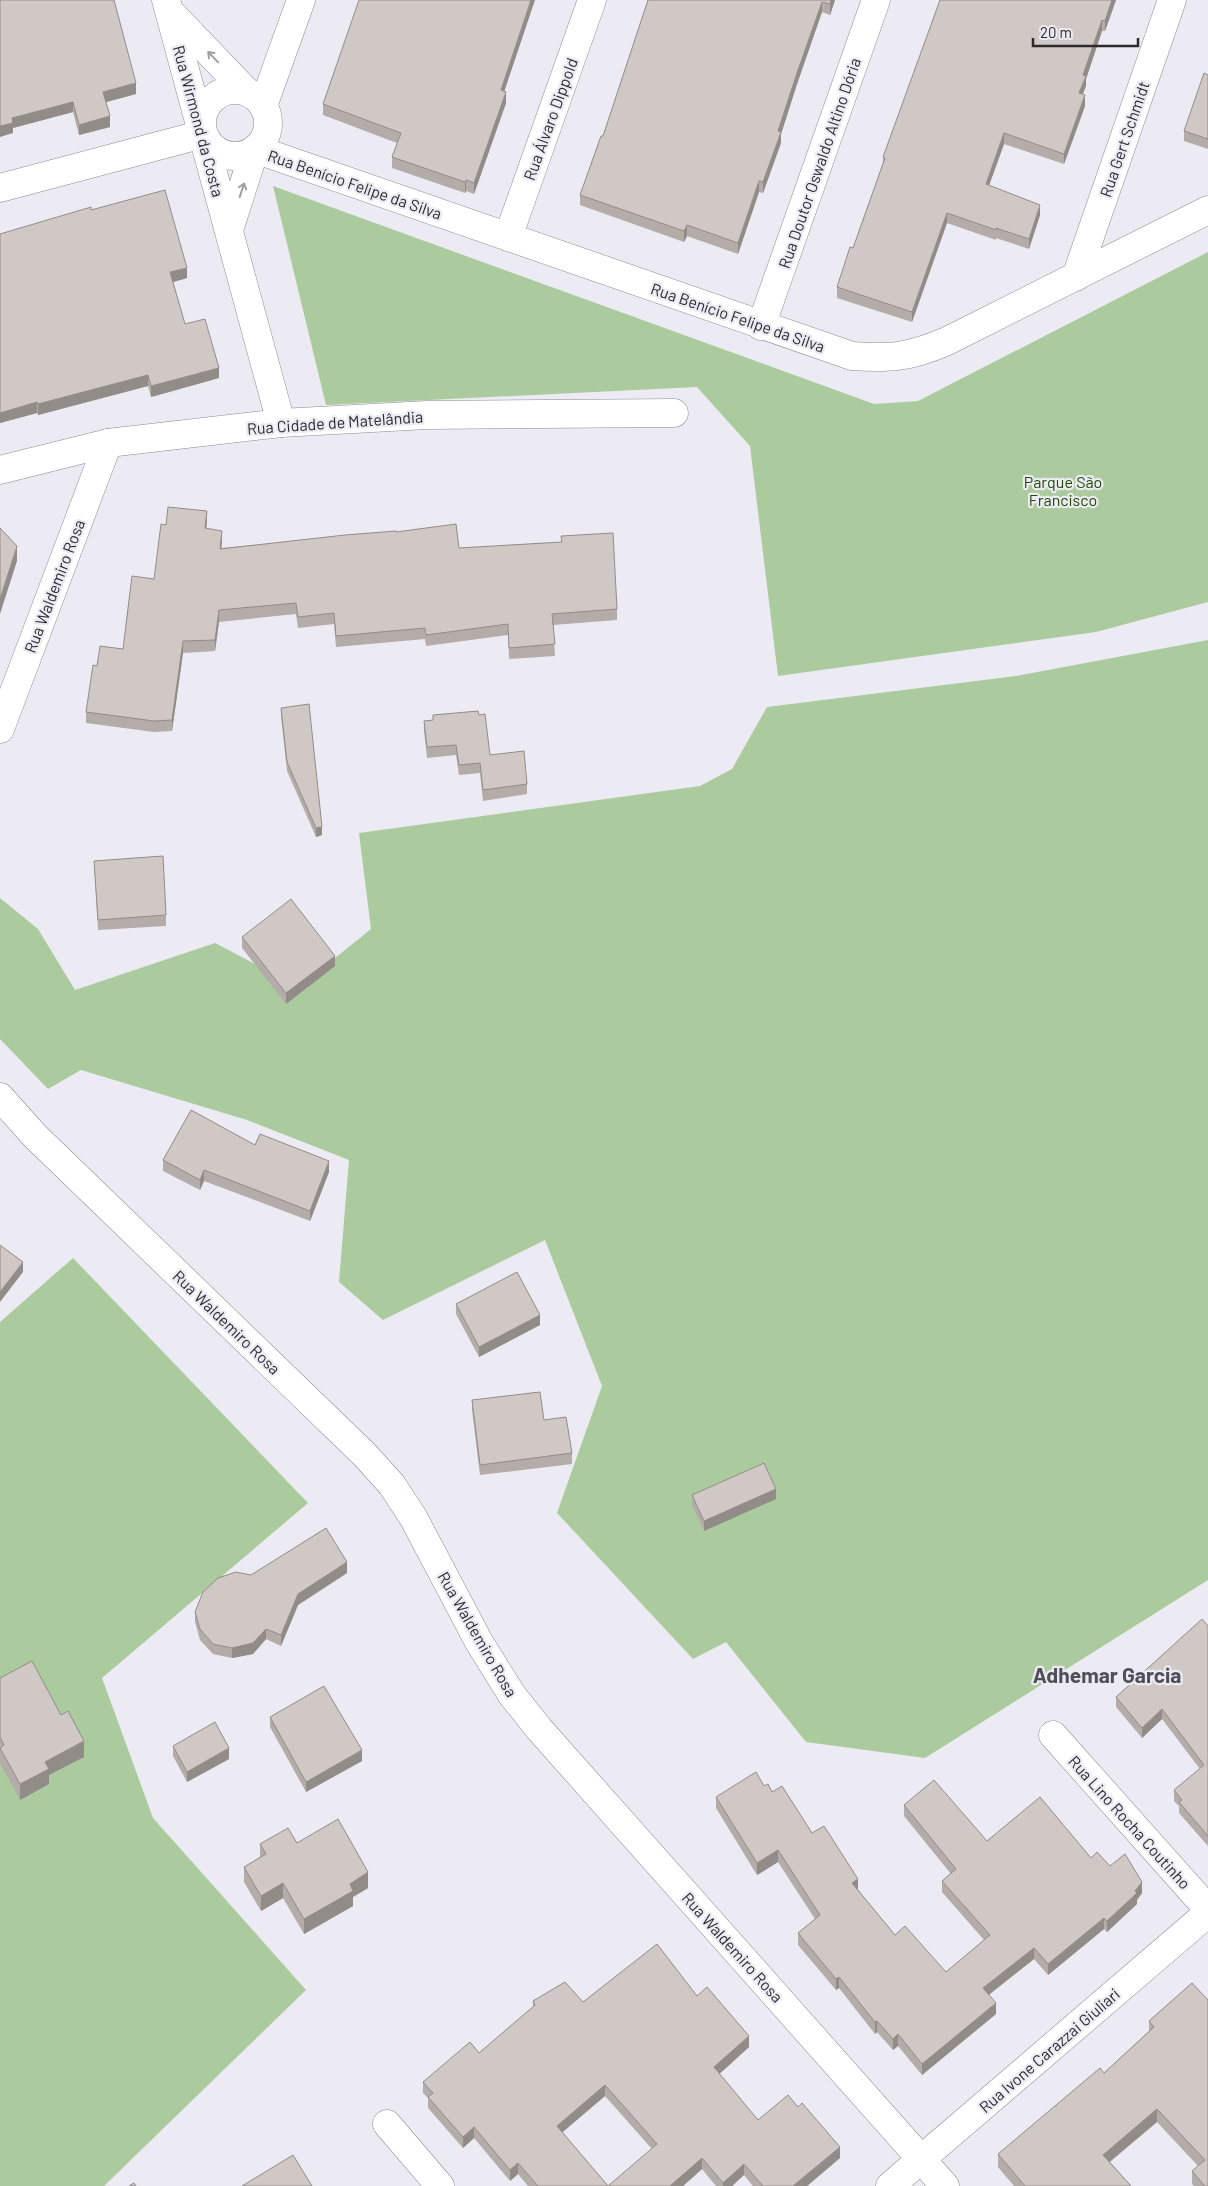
<svg xmlns="http://www.w3.org/2000/svg" width="1208" height="2186" font-family="Barlow,sans-serif">
<style>
.green{fill:#abcb9f}
.lines{fill:none;stroke-linecap:round;stroke-linejoin:round}
.minor-casing{stroke:#8c8b92;stroke-width:29}
.tertiary-casing{stroke:#8c8b92;stroke-width:29}
.minor{stroke:#fff;stroke-width:28}
.tertiary{stroke:#fff;stroke-width:28}
.wall{fill:#b3aca9;fill-rule:evenodd}
.shaded-wall{fill:#928c89}
.building{fill:#d0c8c4;stroke:#928c89;fill-rule:evenodd}
.oneway{stroke:#a0a0a1}
.labels{text-anchor:middle;dominant-baseline:central;stroke-width:4.5;stroke-linejoin:round;paint-order:stroke}
.street-label{font-size:16px;fill:#2c2c2f;stroke:#ecebf3}
.park-label{font-size:16px;fill:#204c02;stroke:#ecebf3}
.district-label{font-size:21px;font-weight:bold;fill:#504f56;stroke:#ecebf3}
</style>
<rect width="100%" height="100%" fill="#ecebf3"/>
<path class="green" d="M 273,186 L 874,404 L 918,401 L 1208,252 L 1208,602 L 1096,632 L 778,676 L 750,446 L 697,387 L 326,405 Z
M 1208,640 L 1208,1580 L 925,1758 L 806,1742 L 726,1642 L 693,1659 L 557,1513 L 602,1386 L 545,1240 L 383,1320 L 339,1282 L 349,1160 L 247,1120 L 81,1070 L 48,1089 L 0,1039 L 0,898 L 38,929 L 75,990 L 215,943 L 299,987 L 371,929 L 359,833 L 700,786 L 732,769 L 767,707 L 1016,676 Z
M 73,1258 L 308,1503 L 102,1678 L 153,1818 L 306,1990 L 104,2186 L 0,2186 L 0,1322 Z"/>
<g class="lines">
<defs>
<path id="minor" d="M 263,106 L 301,0
M 255,149 L 852,356 C 890,359 909,357 945,342 L 1208,210
M 0,188 L 203,134
M 508,237 L 592,0
M 1076,277 L 1172,0
M 761,326 L 876,0
M 281,423 L 427,415 L 674,413
M 0,470 L 108,443
M 1053,1735 L 1208,1909
M 387,2124 L 440,2186
M 890,2186 L 1208,1913"/>
<path id="tertiary" d="M 172,14 L 247,92
M202 123a33 33 0 1 1 66 0a33 33 0 1 1-66 0Z
M 229,230 L 255,149
M 0,729 L 108,443 L 281,423 L 166,0
M 0,1097 L 35,1136 L 365,1455 L 392,1485 L 413,1517 L 479,1642 L 512,1695 L 540,1730 L 945,2186"/>
</defs>
<use href="#minor" class="minor-casing"/>
<use href="#tertiary" class="tertiary-casing"/>
<use href="#minor" class="minor"/>
<use href="#tertiary" class="tertiary"/>
</g>
<path class="wall" d="M 0,0 L 136,94 L 105,102 L 110,127 L 79,135 L 73,112 L 13,128 L 13,133 Z
M 648,0 L 835,0 L 830,15 L 822,12 L 797,84 L 781,134 L 781,143 L 763,193 L 759,192 L 738,254 L 687,236 L 684,242 L 580,205 L 580,195 L 603,136 Z
M 1116,0 L 1105,31 L 1102,31 L 1086,79 L 1086,86 L 1082,95 L 1085,106 L 1064,164 L 1004,144 L 989,185 L 1040,215 L 1029,249 L 996,238 L 996,240 L 947,223 L 912,322 L 837,298 L 837,287 L 853,248 L 883,164 L 883,157 Z
M 525,28 L 504,91 L 506,103 L 474,194 L 466,191 L 465,193 L 392,168 L 392,157 L 397,143 L 323,115 L 323,104 Z
M 1208,75 L 1208,149 L 1184,141 L 1184,131 Z
M 91,210 L 187,278 L 173,282 L 185,324 L 219,378 L 151,397 L 148,386 L 38,415 L 37,413 L 0,423 Z
M 207,522 L 206,529 L 222,542 L 221,548 L 396,532 L 459,548 L 561,542 L 561,536 L 617,609 L 617,620 L 553,625 L 555,656 L 509,659 L 508,635 L 426,646 L 425,639 L 336,647 L 334,624 L 298,628 L 296,614 L 219,622 L 215,651 L 183,653 L 172,731 L 154,732 L 86,723 L 86,712 L 97,666 L 123,649 L 154,579 L 166,525 Z
M 281,708 L 322,835 L 316,837 L 287,771 L 281,716 Z
M 433,715 L 490,755 L 527,784 L 527,794 L 483,801 L 480,773 L 459,775 L 456,755 L 427,758 L 424,731 L 424,721 L 433,720 Z
M 94,861 L 166,915 L 166,926 L 98,930 Z
M 242,937 L 335,966 L 286,1004 L 242,948 Z
M 255,1145 L 329,1172 L 310,1221 L 204,1181 L 200,1190 L 163,1171 L 163,1160 Z
M 456,1304 L 540,1325 L 479,1357 L 456,1314 Z
M 472,1400 L 544,1420 L 572,1453 L 572,1464 L 480,1475 L 472,1410 Z
M 692,1495 L 776,1499 L 704,1531 L 692,1505 Z
M 347,1573 L 298,1605 L 281,1646 L 266,1639 L 253,1654 L 232,1658 L 213,1654 L 200,1640 L 195,1622 L 195,1612 L 251,1575 Z
M 1208,1626 L 1208,1846 L 1179,1813 L 1179,1806 L 1174,1801 L 1174,1790 L 1200,1769 L 1162,1719 L 1142,1738 L 1116,1707 L 1116,1697 Z
M 0,1678 L 84,1757 L 49,1775 L 49,1784 L 20,1800 L 0,1763 Z
M 270,1717 L 362,1761 L 306,1792 L 270,1727 Z
M 173,1746 L 229,1759 L 187,1782 L 173,1756 Z
M 764,1786 L 772,1792 L 812,1833 L 858,1890 L 895,1935 L 946,1972 L 984,1940 L 942,1892 L 942,1881 L 951,1874 L 904,1816 L 904,1805 L 987,1841 L 1091,1858 L 1110,1866 L 1142,1893 L 1137,1900 L 1137,1904 L 1107,1932 L 1104,1929 L 1048,1975 L 1034,1959 L 989,1995 L 996,2014 L 922,2075 L 898,2046 L 893,2050 L 877,2032 L 875,2034 L 839,1988 L 836,1990 L 798,1945 L 798,1933 L 815,1919 L 778,1862 L 757,1875 L 716,1808 L 716,1797 Z
M 297,1843 L 368,1888 L 353,1897 L 353,1906 L 304,1934 L 283,1898 L 261,1911 L 244,1882 L 244,1867 L 260,1857 L 260,1844 Z
M 1192,1983 L 1208,2186 L 1194,2186 L 1192,2184 L 1192,2171 L 1198,2166 L 1157,2122 L 1110,2162 L 1131,2186 L 1014,2186 L 998,2167 L 998,2154 L 1104,2073 L 1149,2031 L 1149,2021 Z
M 697,1996 L 749,2047 L 719,2074 L 758,2120 L 840,2158 L 807,2186 L 753,2186 L 744,2175 L 732,2186 L 716,2186 L 702,2169 L 683,2186 L 528,2186 L 518,2174 L 510,2181 L 474,2138 L 463,2148 L 428,2108 L 428,2098 L 423,2093 L 423,2082 L 479,2053 L 533,2007 L 533,2001 L 583,2002 ZM 605,2096 L 652,2149 L 608,2186 L 562,2132 Z"/>
<path class="shaded-wall" d="M 531,0 L 535,0 L 501,101 L 501,90 Z
M 831,0 L 835,0 L 830,15 L 830,4 Z
M 1112,0 L 1116,0 L 1105,31 L 1105,21 Z
M 822,2 L 822,12 L 797,84 L 781,134 L 781,143 L 763,193 L 763,182 L 778,131 L 797,73 Z
M 1102,20 L 1102,31 L 1086,79 L 1086,86 L 1079,104 L 1079,93 L 1083,75 Z
M 136,83 L 136,94 L 103,103 L 103,92 Z
M 506,92 L 506,103 L 474,194 L 474,183 Z
M 1085,95 L 1085,106 L 1064,164 L 1064,154 Z
M 73,102 L 73,112 L 13,128 L 13,133 L 0,137 L 0,126 L 12,118 Z
M 110,116 L 110,127 L 79,135 L 79,125 Z
M 1004,133 L 1004,144 L 986,194 L 986,184 Z
M 466,180 L 466,191 L 465,193 L 465,182 Z
M 759,181 L 759,192 L 738,254 L 738,243 Z
M 1040,205 L 1040,215 L 1029,249 L 1029,239 Z
M 947,213 L 947,223 L 912,322 L 912,312 Z
M 687,225 L 687,236 L 684,242 L 684,231 Z
M 187,268 L 187,278 L 170,283 L 170,272 Z
M 219,368 L 219,378 L 151,397 L 151,386 Z
M 148,375 L 148,386 L 38,415 L 38,404 Z
M 37,402 L 37,413 L 0,423 L 0,413 Z
M 207,511 L 207,522 L 205,540 L 205,528 Z
M 222,531 L 222,542 L 220,560 L 220,549 Z
M 17,546 L 17,561 L 0,614 L 0,599 Z
M 219,610 L 219,622 L 215,651 L 215,640 Z
M 183,641 L 183,653 L 172,731 L 172,720 Z
M 322,827 L 322,835 L 316,837 L 316,828 Z
M 335,956 L 335,966 L 286,1004 L 286,993 Z
M 329,1161 L 329,1172 L 310,1221 L 310,1211 Z
M 204,1170 L 204,1181 L 200,1190 L 200,1180 Z
M 23,1262 L 23,1272 L 0,1302 L 0,1292 Z
M 540,1315 L 540,1325 L 479,1357 L 479,1347 Z
M 776,1489 L 776,1499 L 704,1531 L 704,1521 Z
M 347,1562 L 347,1573 L 298,1605 L 281,1646 L 281,1635 L 298,1594 Z
M 266,1629 L 266,1639 L 253,1654 L 232,1658 L 232,1648 Z
M 1162,1709 L 1162,1719 L 1142,1738 L 1142,1728 Z
M 84,1741 L 84,1757 L 49,1775 L 49,1784 L 20,1800 L 20,1784 L 45,1762 Z
M 229,1748 L 229,1759 L 187,1782 L 187,1772 Z
M 362,1750 L 362,1761 L 306,1792 L 306,1782 Z
M 778,1850 L 778,1862 L 757,1875 L 757,1863 Z
M 368,1872 L 368,1888 L 353,1897 L 353,1906 L 304,1934 L 304,1919 L 350,1884 Z
M 858,1879 L 858,1890 L 852,1883 Z
M 1142,1882 L 1142,1893 L 1137,1900 L 1137,1904 L 1107,1932 L 1107,1921 L 1135,1891 Z
M 283,1883 L 283,1898 L 261,1911 L 261,1896 Z
M 1104,1918 L 1104,1929 L 1048,1975 L 1048,1964 Z
M 1034,1948 L 1034,1959 L 983,1999 L 983,1988 Z
M 839,1977 L 839,1988 L 836,1990 L 836,1979 Z
M 996,2003 L 996,2014 L 922,2075 L 922,2064 Z
M 877,2021 L 877,2032 L 875,2034 L 875,2022 Z
M 898,2034 L 898,2046 L 893,2050 L 893,2039 Z
M 749,2036 L 749,2047 L 714,2079 L 714,2067 Z
M 605,2085 L 605,2096 L 557,2137 L 557,2126 Z
M 1157,2109 L 1157,2122 L 1103,2167 L 1103,2155 Z
M 474,2127 L 474,2138 L 463,2148 L 463,2137 Z
M 840,2147 L 840,2158 L 807,2186 L 793,2186 Z
M 702,2158 L 702,2169 L 683,2186 L 670,2186 Z
M 518,2163 L 518,2174 L 510,2181 L 510,2170 Z
M 744,2164 L 744,2175 L 732,2186 L 723,2186 L 723,2183 Z"/>
<path class="building" d="M 0,0 L 114,0 L 136,83 L 103,92 L 110,116 L 79,125 L 73,102 L 12,118 L 13,123 L 0,126 Z
M 359,0 L 531,0 L 501,90 L 506,92 L 474,183 L 466,180 L 465,182 L 392,157 L 401,133 L 323,104 Z
M 648,0 L 831,0 L 830,4 L 822,2 L 797,73 L 778,131 L 781,132 L 763,182 L 759,181 L 738,243 L 687,225 L 684,231 L 580,195 L 601,136 L 603,136 Z
M 940,0 L 1112,0 L 1105,21 L 1102,20 L 1083,75 L 1086,76 L 1079,93 L 1085,95 L 1064,154 L 1004,133 L 986,184 L 1040,205 L 1029,239 L 996,228 L 996,230 L 947,213 L 912,312 L 837,287 L 850,247 L 853,248 L 885,158 L 883,157 Z
M 1204,73 L 1208,75 L 1208,139 L 1184,131 Z
M 165,190 L 187,268 L 170,272 L 185,324 L 205,319 L 219,368 L 151,386 L 148,375 L 38,404 L 37,402 L 0,413 L 0,234 L 91,207 L 91,210 Z
M 168,507 L 207,511 L 205,528 L 222,531 L 220,549 L 345,535 L 396,531 L 396,532 L 456,524 L 459,548 L 562,542 L 561,536 L 613,533 L 617,609 L 552,614 L 555,644 L 509,648 L 508,624 L 426,635 L 425,628 L 336,636 L 334,613 L 298,617 L 296,603 L 219,610 L 215,640 L 183,641 L 172,720 L 154,721 L 86,712 L 93,665 L 97,666 L 100,646 L 123,649 L 132,576 L 154,579 L 161,524 L 166,525 Z
M 0,528 L 17,546 L 0,599 Z
M 309,704 L 322,827 L 316,828 L 287,762 L 281,708 Z
M 478,711 L 479,715 L 485,714 L 490,755 L 524,751 L 527,784 L 483,790 L 480,763 L 459,765 L 456,745 L 427,747 L 424,721 L 433,720 L 433,715 Z
M 163,856 L 166,915 L 98,920 L 94,861 Z
M 291,899 L 335,956 L 286,993 L 242,937 Z
M 191,1110 L 255,1145 L 260,1134 L 329,1161 L 310,1211 L 204,1170 L 200,1180 L 163,1160 Z
M 0,1245 L 23,1262 L 0,1292 Z
M 517,1272 L 540,1315 L 479,1347 L 456,1304 Z
M 540,1392 L 544,1420 L 566,1417 L 572,1453 L 480,1465 L 472,1400 Z
M 764,1463 L 776,1489 L 704,1521 L 692,1495 Z
M 326,1528 L 347,1562 L 298,1594 L 281,1635 L 266,1629 L 253,1643 L 232,1648 L 213,1644 L 200,1629 L 195,1612 L 203,1592 L 218,1578 L 236,1572 L 251,1575 Z
M 1202,1619 L 1208,1626 L 1208,1836 L 1179,1802 L 1182,1800 L 1174,1790 L 1204,1765 L 1162,1709 L 1142,1728 L 1116,1697 Z
M 32,1661 L 61,1715 L 68,1711 L 84,1741 L 45,1762 L 49,1769 L 20,1784 L 0,1748 L 4,1745 L 0,1737 L 0,1678 Z
M 324,1686 L 362,1750 L 306,1782 L 270,1717 Z
M 215,1722 L 229,1748 L 187,1772 L 173,1746 Z
M 756,1772 L 764,1786 L 768,1784 L 772,1792 L 782,1786 L 812,1833 L 824,1826 L 858,1879 L 852,1883 L 895,1935 L 905,1926 L 946,1972 L 990,1935 L 942,1881 L 956,1869 L 904,1805 L 934,1780 L 987,1841 L 1040,1797 L 1091,1858 L 1097,1852 L 1110,1866 L 1125,1854 L 1142,1882 L 1135,1891 L 1137,1893 L 1107,1921 L 1104,1918 L 1048,1964 L 1034,1948 L 983,1988 L 996,2003 L 922,2064 L 898,2034 L 893,2039 L 877,2021 L 875,2022 L 839,1977 L 836,1979 L 798,1933 L 820,1915 L 778,1850 L 757,1863 L 716,1797 Z
M 338,1819 L 368,1872 L 350,1884 L 353,1891 L 304,1919 L 283,1883 L 261,1896 L 244,1867 L 266,1854 L 260,1844 L 288,1828 L 297,1843 Z
M 657,1944 L 697,1996 L 707,1987 L 749,2036 L 714,2067 L 758,2120 L 788,2095 L 798,2107 L 802,2103 L 840,2147 L 793,2186 L 763,2186 L 744,2164 L 723,2183 L 702,2158 L 670,2186 L 538,2186 L 518,2163 L 510,2170 L 474,2127 L 463,2137 L 428,2097 L 433,2093 L 423,2082 L 470,2042 L 479,2053 L 535,2005 L 533,2001 L 565,1982 L 583,2002 ZM 605,2085 L 657,2144 L 608,2186 L 557,2126 Z
M 1192,1983 L 1208,2000 L 1208,2186 L 1205,2186 L 1192,2171 L 1205,2160 L 1157,2109 L 1103,2155 L 1131,2186 L 1025,2186 L 998,2154 L 1100,2068 L 1104,2073 L 1154,2027 L 1149,2021 Z
M 293,2155 L 312,2186 L 242,2186 Z
M 134,2183 L 136,2186 L 129,2186 Z"/>
<defs><path id="oneway-shaft" d="M-6 0H5M1.5-3L5.5 0L1.5 3" fill="none" stroke-width="1.6" stroke-linecap="round" stroke-linejoin="round" transform="scale(1.25)"/></defs>
<g class="oneway">
<use href="#oneway-shaft" transform="translate(213 57) rotate(-134)"/>
<use href="#oneway-shaft" transform="translate(242 190) rotate(-72)"/>
</g>
<g class="labels">
<g class="street-label">
<text transform="translate(550 119) rotate(-70)">Rua Álvaro Dippold</text>
<text transform="translate(199 121) rotate(75)">Rua Wirmond da Costa</text>
<text transform="translate(1124 139) rotate(-71)">Rua Gert Schmidt</text>
<text transform="translate(819 163) rotate(-71)">Rua Doutor Oswaldo Altino Dória</text>
<text transform="translate(355 184) rotate(19)">Rua Benício Felipe da Silva</text>
<text transform="translate(738 317) rotate(19)">Rua Benício Felipe da Silva</text>
<text transform="translate(335 422) rotate(-4)">Rua Cidade de Matelândia</text>
<text transform="translate(54 586) rotate(-69)">Rua Waldemiro Rosa</text>
<text transform="translate(227 1322) rotate(44)">Rua Waldemiro Rosa</text>
<text transform="translate(478 1634) rotate(60)">Rua Waldemiro Rosa</text>
<text transform="translate(1130 1822) rotate(48)">Rua Lino Rocha Coutinho</text>
<text transform="translate(733 1947) rotate(48)">Rua Waldemiro Rosa</text>
<text transform="translate(1049 2050) rotate(-41)">Rua Ivone Carazzai Giuliari</text>
</g>
<g class="park-label">
<text x="1063" y="481">Parque São<tspan x="1063" dy="18">Francisco</tspan></text>
</g>
<g class="district-label">
<text x="1107" y="1674">Adhemar Garcia</text>
</g>
</g>
<path d="M1033 38v8h105v-8" fill="none" stroke="#2c2c2f" stroke-width="2.5"/>
<text x="1040" y="38" font-size="15" fill="#2c2c2f" stroke="#ecebf3" stroke-width="4" paint-order="stroke">20 m</text>
</svg>
